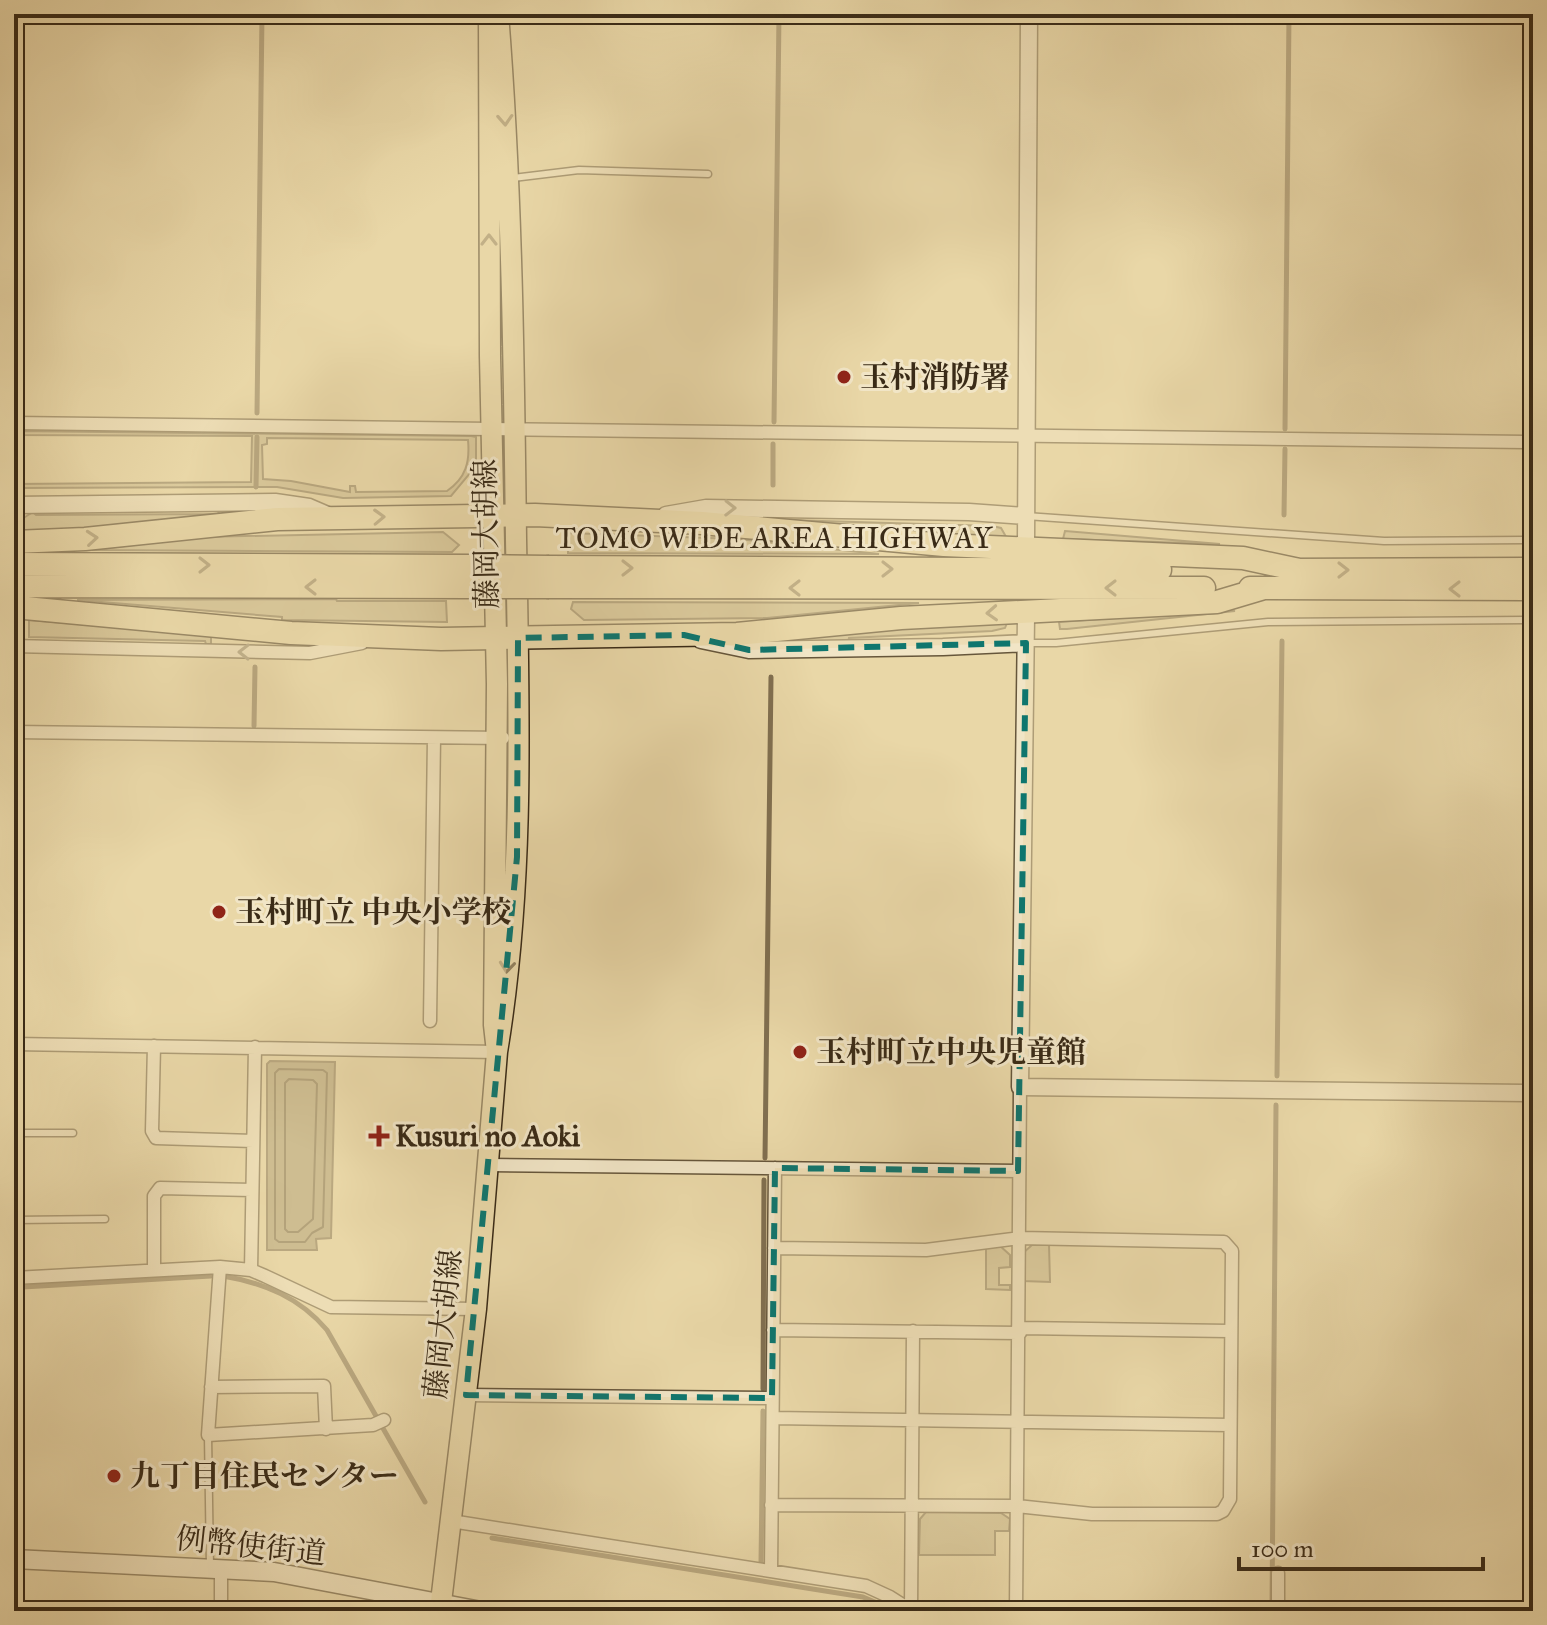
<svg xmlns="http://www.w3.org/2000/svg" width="1547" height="1625" font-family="'IM FELL Great Primer','Noto Serif JP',serif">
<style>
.green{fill:#cbba8f;stroke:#827253;stroke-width:2;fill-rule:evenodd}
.water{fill:#ae9d76;stroke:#806f50;stroke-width:2}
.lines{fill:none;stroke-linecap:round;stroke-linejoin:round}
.shore{stroke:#746446;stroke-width:2}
.stream{stroke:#806f50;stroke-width:5}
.service-casing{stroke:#66563b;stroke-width:9}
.minor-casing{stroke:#66563b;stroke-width:15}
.tertiary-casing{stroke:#66563b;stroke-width:19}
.secondary-casing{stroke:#3a2b17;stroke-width:21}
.primary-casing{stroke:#3a2b17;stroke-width:23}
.trunk-casing{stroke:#3a2b17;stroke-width:25}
.service{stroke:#f1e5c6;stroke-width:6}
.minor{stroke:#f1e5c6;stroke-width:12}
.tertiary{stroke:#f1e5c6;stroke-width:16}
.secondary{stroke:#f1e5c6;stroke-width:18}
.primary{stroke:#e9d7a7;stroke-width:20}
.trunk{stroke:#e9d7a7;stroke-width:22}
.trunk-bridge-casing{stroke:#3a2b17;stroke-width:25;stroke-linecap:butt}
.trunk-bridge{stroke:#e9d7a7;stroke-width:22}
.oneway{stroke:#92815f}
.oneway2{stroke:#96886e}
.marked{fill:none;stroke:#0f766e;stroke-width:6;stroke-dasharray:16 10;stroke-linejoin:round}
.poi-dot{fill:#8f2418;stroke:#f1e5c6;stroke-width:3}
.labels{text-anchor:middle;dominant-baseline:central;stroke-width:6;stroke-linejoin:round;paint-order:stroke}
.poi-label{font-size:30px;font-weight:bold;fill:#3a2b17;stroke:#f1e5c6;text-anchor:start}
.street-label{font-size:30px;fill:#3a2b17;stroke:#f1e5c6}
</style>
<rect width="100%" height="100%" fill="#e9d7a7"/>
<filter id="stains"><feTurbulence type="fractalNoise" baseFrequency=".0025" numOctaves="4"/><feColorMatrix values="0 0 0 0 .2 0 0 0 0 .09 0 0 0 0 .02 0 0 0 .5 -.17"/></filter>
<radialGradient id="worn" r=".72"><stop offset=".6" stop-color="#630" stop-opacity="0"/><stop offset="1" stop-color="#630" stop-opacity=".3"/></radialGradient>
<path class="green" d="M 15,431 L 471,436 L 476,437 L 476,466 L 451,496 L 343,498 L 277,487 L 14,488 L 14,484 L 251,482 L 252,436 L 14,435 ZM 267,438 L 468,440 C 470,462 466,478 447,491 L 356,492 L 355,486 L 350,486 L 350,492 L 291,481 L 263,479 L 262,445 L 267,444 Z
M 273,509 L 78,529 L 14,532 L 14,524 L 33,512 L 36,515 L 218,514 L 219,511 Z
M 716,518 L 992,526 L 1001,528 L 1009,542 Z
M 1065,531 L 1220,544 L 1063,539 Z
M 443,532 L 459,545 L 452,552 L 92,550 L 200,537 Z
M 568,533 L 738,539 L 879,554 L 568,553 Z
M 336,599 L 337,601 L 446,601 L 447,622 L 282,620 L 282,617 L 77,600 Z
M 573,602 L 919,603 L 767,618 L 584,620 L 571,609 Z
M 1227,610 L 1235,611 L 1067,629 L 1060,629 L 1059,622 Z
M 1009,618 L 1005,628 L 992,631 L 849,638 L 848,642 L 756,642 Z
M 29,620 L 211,635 L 211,644 L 206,644 L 205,641 L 29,637 Z
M 999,1245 L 1010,1255 L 1010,1267 L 999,1268 L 999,1285 L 1010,1285 L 1010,1290 L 986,1289 L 986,1248 Z
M 1032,1245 L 1049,1245 L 1050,1282 L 1023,1281 L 1022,1254 Z
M 926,1512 L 1001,1513 L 1010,1519 L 1009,1531 L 995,1531 L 995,1555 L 919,1555 L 920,1519 Z"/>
<path class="water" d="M 270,1061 L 335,1062 L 331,1238 L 316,1239 L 317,1250 L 267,1250 L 267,1064 Z"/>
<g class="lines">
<path class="shore" d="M 279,1069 L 323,1070 L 327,1073 L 323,1227 L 312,1233 L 305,1242 L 279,1242 L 275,1239 L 275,1073 Z
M 289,1079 L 313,1080 L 317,1084 L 313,1219 L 298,1232 L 288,1232 L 285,1229 L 285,1083 Z"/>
<path class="stream" d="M 257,413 L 262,14
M 774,422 L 779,14
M 1285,429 L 1289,14
M 773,485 L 773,444
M 256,487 L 257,437
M 1284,515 L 1285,449
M 254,726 L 255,667
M 1277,1076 L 1282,641
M 765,1158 L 771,677
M 223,1276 C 265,1283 300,1298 327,1330 L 425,1502
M 23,1287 L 211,1276
M 763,1389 L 764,1180
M 492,1538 L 863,1597 L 891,1609
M 761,1564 L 763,1411
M 1272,1607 L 1276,1105"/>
<defs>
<path id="service" d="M 513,178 L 579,170 L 708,174
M 1026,516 L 1384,541 L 1533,540
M 1026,643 L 1056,643 L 1268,622 L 1533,620
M 14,1133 L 73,1133
M 14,1220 L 105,1219
M 208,1435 L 210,1567
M 1527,1611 L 1533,1097"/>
<path id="minor" d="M 14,423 L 1533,442
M 14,646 L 310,653 L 362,643
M 14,732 L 503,738
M 430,1021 L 434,738
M 14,1044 L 497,1052
M 154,1046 L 152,1131 L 156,1138 L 253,1141
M 489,1165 L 1018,1171
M 220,1267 L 208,1435 L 373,1425 L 384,1420
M 154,1270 L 154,1196 L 160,1188 L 252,1190
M 251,1270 L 255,1047
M 14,1278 L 220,1267 L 251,1270 L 265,1276 L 331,1307 L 476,1309
M 1020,1328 L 1229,1331
M 773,1330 L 1020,1333
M 211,1387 L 324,1386 L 326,1429
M 466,1395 L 772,1398
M 773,1418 L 1230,1425
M 771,1505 L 1017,1506 L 1092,1514 L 1217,1514 L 1223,1511 L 1230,1499 L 1232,1251 L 1224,1242 L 1020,1238 L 926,1250 L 774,1248
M 451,1521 L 866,1586 L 890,1597 L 912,1611
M 221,1568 L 221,1611
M 771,1571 L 775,1168
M 1278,1573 L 1278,1611
M 911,1611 L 913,1331
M 1016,1611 L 1020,1087"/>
<path id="tertiary" d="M 14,505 L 275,502 L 309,507 L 330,516
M 666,515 L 706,508 L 969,512 L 1026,516
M 1026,542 L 1029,14
M 1026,617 L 1020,1087 L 1533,1093
M 701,640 L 749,650 L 943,647 L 1026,643"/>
<path id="secondary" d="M 14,1559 L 274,1572 L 481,1611"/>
<path id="primary" d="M 489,14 L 490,356 L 497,684 L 494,1025 L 497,1052 C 525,882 519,711 516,539 C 514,364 512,189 498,14
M 441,1602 L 476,1309 L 497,1052"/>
<path id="trunk" d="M 14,542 L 85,539 L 277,519 L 535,515 L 702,523 L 944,545 L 1243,558 L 1304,571
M 14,564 L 473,566
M 549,567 L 1160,570
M 1291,570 L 1533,569
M 14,586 L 473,587
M 549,587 L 1204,588
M 1250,588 L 1533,589
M 14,607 L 291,633 L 441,639 L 737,634 L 901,618 L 1217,602 L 1264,588"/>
</defs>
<use href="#service" class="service-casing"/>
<use href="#minor" class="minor-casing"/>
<use href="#tertiary" class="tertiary-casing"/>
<use href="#secondary" class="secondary-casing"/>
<use href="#primary" class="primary-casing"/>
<use href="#trunk" class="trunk-casing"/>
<use href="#service" class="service"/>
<use href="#minor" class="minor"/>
<use href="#tertiary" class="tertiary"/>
<use href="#secondary" class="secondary"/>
<use href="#primary" class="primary"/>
<use href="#trunk" class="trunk"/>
<defs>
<path id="trunk-bridge" d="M 473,566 L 549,567
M 473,587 L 549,587"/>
</defs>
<use href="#trunk-bridge" class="trunk-bridge-casing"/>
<use href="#trunk-bridge" class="trunk-bridge"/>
</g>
<defs><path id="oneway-chevron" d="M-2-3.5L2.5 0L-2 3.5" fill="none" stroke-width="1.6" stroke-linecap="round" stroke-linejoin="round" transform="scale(2)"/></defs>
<g class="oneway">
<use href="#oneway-chevron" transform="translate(505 120) rotate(87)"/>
<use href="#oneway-chevron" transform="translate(489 240) rotate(-90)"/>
<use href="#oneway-chevron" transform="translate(379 517) rotate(-2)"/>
<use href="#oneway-chevron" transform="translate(92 538) rotate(-5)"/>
<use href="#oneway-chevron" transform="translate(204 565)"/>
<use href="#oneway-chevron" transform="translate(627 568)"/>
<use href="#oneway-chevron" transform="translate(887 569)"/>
<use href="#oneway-chevron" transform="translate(1343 570)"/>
<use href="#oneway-chevron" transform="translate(311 587) rotate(-180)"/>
<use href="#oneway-chevron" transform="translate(795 588) rotate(-180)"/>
<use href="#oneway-chevron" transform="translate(1111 588) rotate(-180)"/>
<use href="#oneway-chevron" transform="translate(1455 589) rotate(-180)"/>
<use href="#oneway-chevron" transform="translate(992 613) rotate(177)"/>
<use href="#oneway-chevron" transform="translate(507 967) rotate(96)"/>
</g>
<g class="oneway2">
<use href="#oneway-chevron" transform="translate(730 508) rotate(1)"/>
<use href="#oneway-chevron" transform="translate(244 652) rotate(-179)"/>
</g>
<path d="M0 0H1547V1625H0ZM 684,635 L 749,650 L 1026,643 L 1018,1171 L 775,1168 L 772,1398 L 466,1395 L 517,857 L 518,638 Z" fill="#e9d7a7" fill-opacity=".55" fill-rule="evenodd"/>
<path class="marked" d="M 684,635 L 749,650 L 1026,643 L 1018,1171 L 775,1168 L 772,1398 L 466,1395 L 517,857 L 518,638 Z"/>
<g class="poi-dot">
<circle cx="844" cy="377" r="8"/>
<circle cx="219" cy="912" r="8"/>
<circle cx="800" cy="1052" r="8"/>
<path d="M375 1124h8v8h8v8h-8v8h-8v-8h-8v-8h8z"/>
<circle cx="114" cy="1476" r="8"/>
</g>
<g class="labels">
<g class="poi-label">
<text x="860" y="377">玉村消防署</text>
<text x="235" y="912">玉村町立 中央小学校</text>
<text x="816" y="1052">玉村町立中央児童館</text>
<text x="395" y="1136">Kusuri no Aoki</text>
<text x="130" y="1476">九丁目住民センター</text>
</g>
<g class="street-label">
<text transform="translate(486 534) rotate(-91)">藤岡大胡線</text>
<text x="774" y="538">TOMO WIDE AREA HIGHWAY</text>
<text transform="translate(443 1324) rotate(-84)">藤岡大胡線</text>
<text transform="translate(251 1546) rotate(6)">例幣使街道</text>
</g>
</g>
<rect width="1547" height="1625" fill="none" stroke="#e9d7a7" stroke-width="48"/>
<rect x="16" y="16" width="1515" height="1593" fill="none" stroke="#3a2b17" stroke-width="4"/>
<rect x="24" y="24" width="1499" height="1577" fill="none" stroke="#3a2b17" stroke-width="2"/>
<path d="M1239 1557v12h244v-12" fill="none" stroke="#3a2b17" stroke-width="4"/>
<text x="1251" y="1557" font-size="24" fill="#3a2b17" stroke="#f1e5c6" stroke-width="6" paint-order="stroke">100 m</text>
<rect width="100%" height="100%" filter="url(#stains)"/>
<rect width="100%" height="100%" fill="url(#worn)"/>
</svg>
